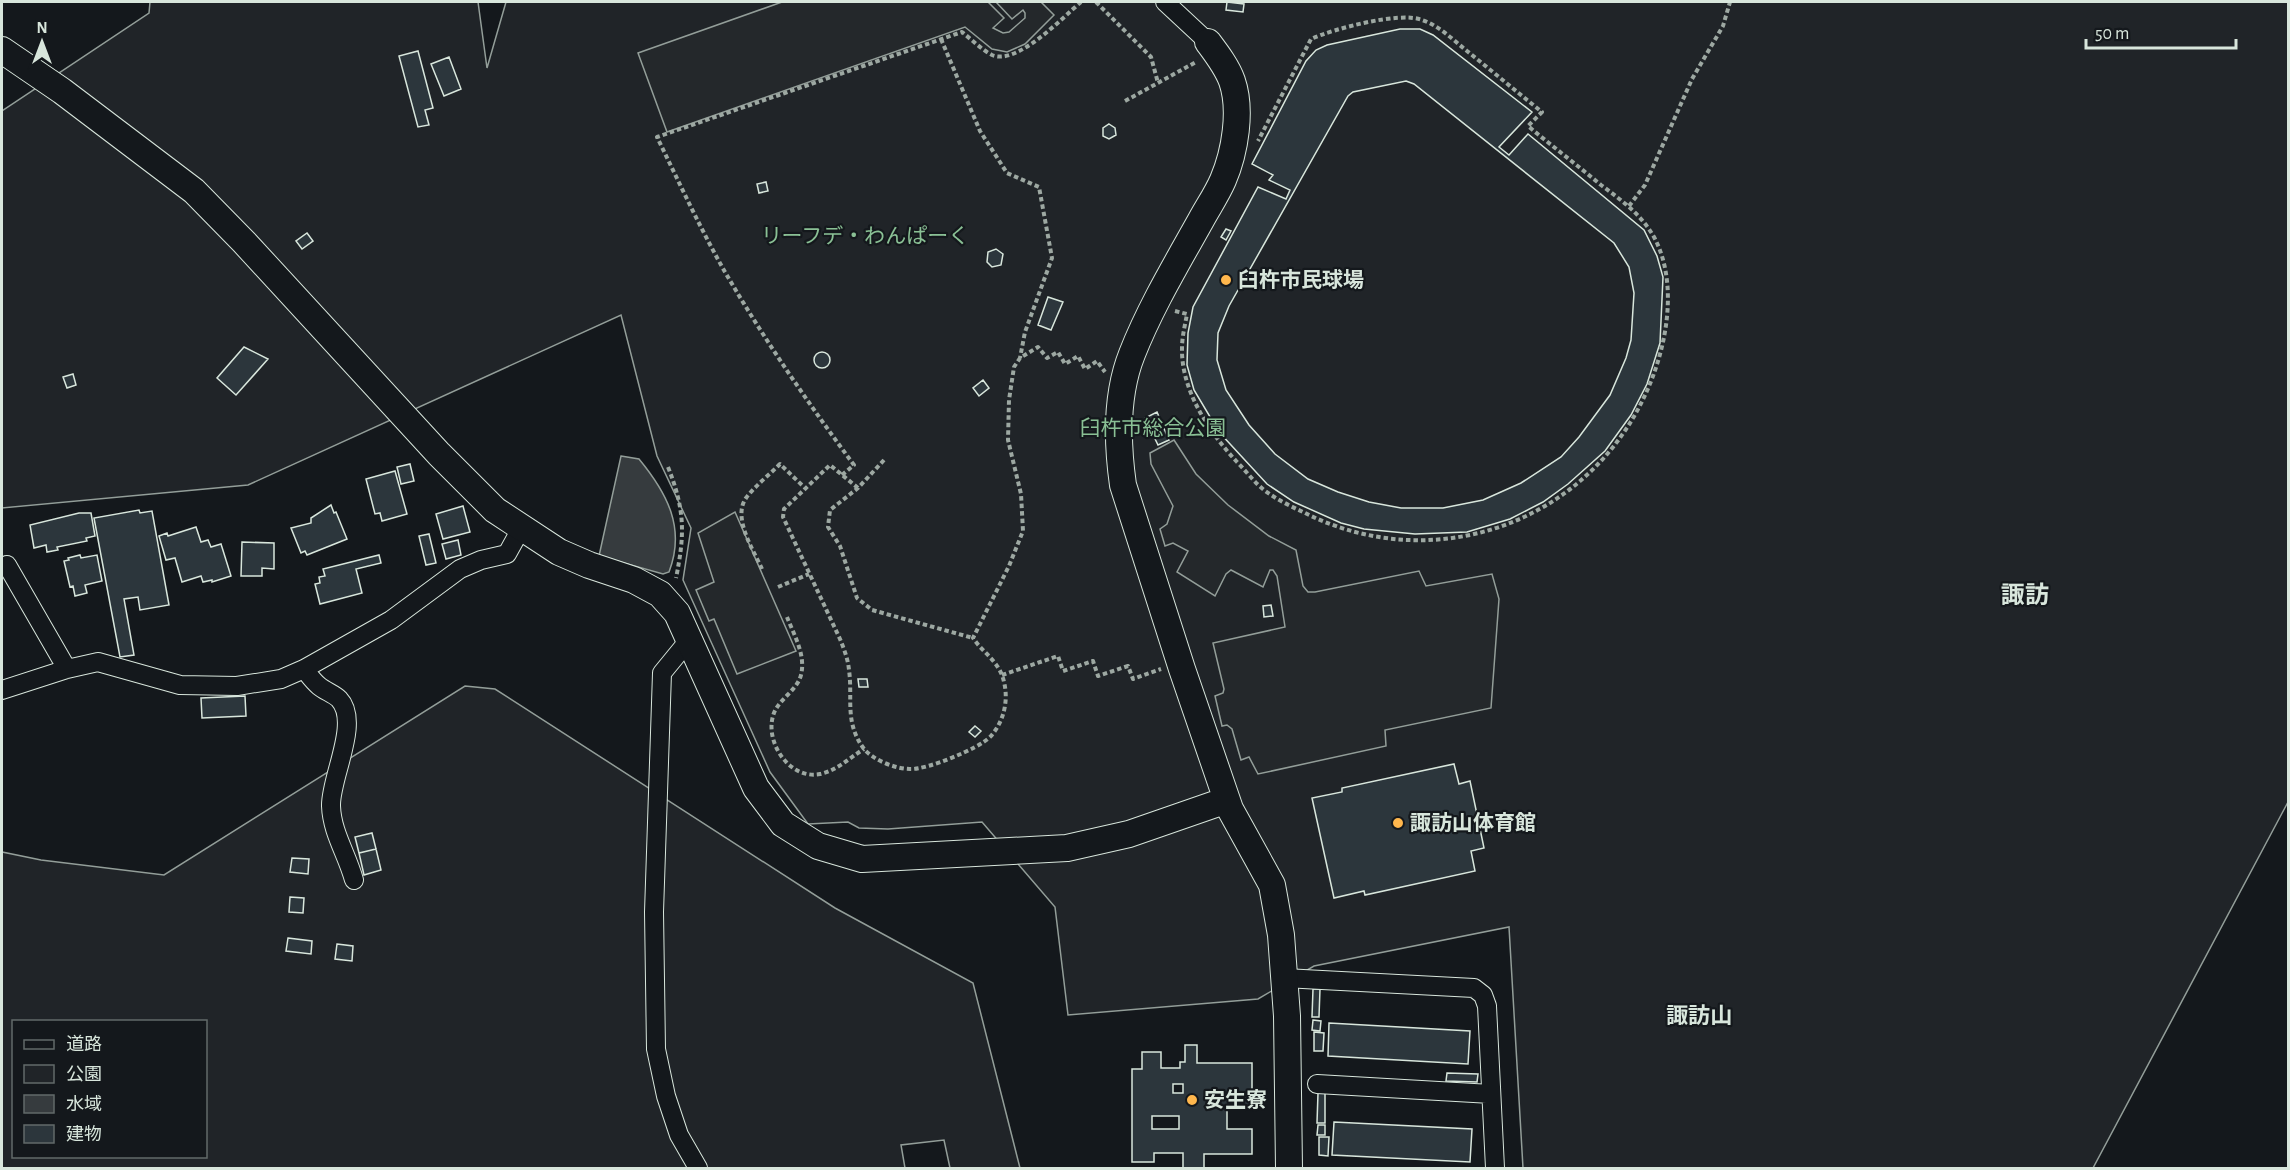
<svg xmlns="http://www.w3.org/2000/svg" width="2290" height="1170" font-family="'Alegreya Sans','Noto Sans JP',sans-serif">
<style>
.green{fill:#202428;stroke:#939e99;stroke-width:1.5;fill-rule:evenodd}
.parking{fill:#24282b;stroke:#939e99;stroke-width:1.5}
.water{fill:#363b3e;stroke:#939e99;stroke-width:1.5}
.building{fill:#2c363c;stroke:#d8e6dc;stroke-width:1.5;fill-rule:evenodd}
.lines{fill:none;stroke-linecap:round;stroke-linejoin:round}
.street-casing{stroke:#d8e6dc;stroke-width:20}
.secondary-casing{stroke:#d8e6dc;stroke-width:28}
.path{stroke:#9da8a2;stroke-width:4;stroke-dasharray:4.5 3;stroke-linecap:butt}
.street{stroke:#14181c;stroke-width:18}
.secondary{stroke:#14181c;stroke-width:26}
.poi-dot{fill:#ffb74d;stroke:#14181c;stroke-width:2}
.labels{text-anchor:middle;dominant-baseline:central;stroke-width:4.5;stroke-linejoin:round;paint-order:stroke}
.park-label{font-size:21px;fill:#8ac095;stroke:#14181c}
.poi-label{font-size:21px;font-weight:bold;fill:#d8e6dc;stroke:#14181c;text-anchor:start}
.neighbourhood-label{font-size:22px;font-weight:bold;fill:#d8e6dc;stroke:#14181c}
.quarter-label{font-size:24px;font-weight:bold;fill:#d8e6dc;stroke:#14181c}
</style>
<rect width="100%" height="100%" fill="#14181c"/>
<path class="green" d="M 150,2 L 478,2 L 487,68 L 506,2 L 2288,2 L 2288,802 L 2093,1168 L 1523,1168 L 1509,927 L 1314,966 L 1258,999 L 1068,1015 L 1055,907 L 982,822 L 888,829 L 859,828 L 848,822 L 808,824 L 770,772 L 683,580 L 691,528 L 657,456 L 621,315 L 248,485 L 2,508 L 2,111 L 149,13 Z
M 465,686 L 495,689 L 835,908 L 973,983 L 1020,1168 L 950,1168 L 944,1140 L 901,1145 L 905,1168 L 2,1168 L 2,852 L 41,860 L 164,875 ZM 14,1022 L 206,1022 L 206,1156 L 14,1156 Z"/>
<path class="parking" d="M 782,2 L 988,2 L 1004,18 L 993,28 L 1003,33 L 1009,32 L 1025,18 L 1025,13 L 1023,10 L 1012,19 L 996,2 L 1041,2 L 1054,15 L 1025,44 L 1007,52 L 992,49 L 965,27 L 667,132 L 638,53 Z
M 1174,440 L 1196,474 L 1228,505 L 1269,536 L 1296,550 L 1303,586 L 1308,592 L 1315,592 L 1419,571 L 1426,586 L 1492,574 L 1499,599 L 1491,708 L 1385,730 L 1386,746 L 1258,774 L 1249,757 L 1241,760 L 1232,729 L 1227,725 L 1222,726 L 1215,696 L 1223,693 L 1224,689 L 1213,643 L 1285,627 L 1277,576 L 1273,570 L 1270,570 L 1263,587 L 1231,570 L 1226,574 L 1215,596 L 1177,572 L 1188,551 L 1173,543 L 1165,546 L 1160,529 L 1167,524 L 1173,506 L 1151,464 L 1150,453 Z
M 735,512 L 796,651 L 737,674 L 714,619 L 709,621 L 696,590 L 714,582 L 698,533 Z"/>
<path class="water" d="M 621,456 L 639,459 C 667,493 686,528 669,572 L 663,574 L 599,556 Z"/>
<path class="building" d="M 1227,2 L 1244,4 L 1243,12 L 1226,10 Z
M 1400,29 L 1420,29 L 1433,35 L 1532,112 L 1499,147 L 1509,155 L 1528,134 L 1644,230 L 1657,256 L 1663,277 L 1660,343 L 1647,384 L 1631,415 L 1605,451 L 1568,484 L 1543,502 L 1510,519 L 1467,532 L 1415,534 L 1364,529 L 1341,523 L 1294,502 L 1267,484 L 1219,432 L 1194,390 L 1187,365 L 1188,333 L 1193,307 L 1258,187 L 1286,199 L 1290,190 L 1269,180 L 1273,175 L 1252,164 L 1306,61 L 1316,50 L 1327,45 ZM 1406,81 L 1414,84 L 1614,243 L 1629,267 L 1634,293 L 1631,340 L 1626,358 L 1610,395 L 1579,437 L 1561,457 L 1521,483 L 1483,500 L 1443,508 L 1401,508 L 1369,502 L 1338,492 L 1308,479 L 1275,454 L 1249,425 L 1226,390 L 1217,360 L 1218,333 L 1229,306 L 1348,96 L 1353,92 Z
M 418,51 L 433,108 L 425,110 L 429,125 L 418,127 L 399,56 Z
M 449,57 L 461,89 L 444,96 L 431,64 Z
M 1109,124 L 1115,128 L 1116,135 L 1109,139 L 1103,136 L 1103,128 Z
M 766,182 L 768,191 L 759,193 L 757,184 Z
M 1226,229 L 1231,231 L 1226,240 L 1221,237 Z
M 307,233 L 313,241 L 302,249 L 296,241 Z
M 996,249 L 1003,254 L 1001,265 L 992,267 L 987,262 L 988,252 Z
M 1048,297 L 1063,302 L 1051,330 L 1038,325 Z
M 244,347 L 268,359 L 236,395 L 217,378 Z
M814 360a8 8 0 1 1 16 0a8 8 0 1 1-16 0Z
M 73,374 L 76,385 L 67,388 L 63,377 Z
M 983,380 L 989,388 L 979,396 L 973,388 Z
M 1157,412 L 1169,440 L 1158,445 L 1145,418 Z
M 410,464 L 414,481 L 401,484 L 397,467 Z
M 395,471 L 407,514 L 382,521 L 380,513 L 375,514 L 366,479 Z
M 331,505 L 334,513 L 336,512 L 347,539 L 307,555 L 305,551 L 301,553 L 291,528 L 311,523 L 311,518 Z
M 463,506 L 470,532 L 443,539 L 436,514 Z
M 139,510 L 140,513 L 152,511 L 169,605 L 140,610 L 138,597 L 124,599 L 134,655 L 120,657 L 94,518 Z
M 79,513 L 91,513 L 95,536 L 86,538 L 87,541 L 57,547 L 58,550 L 47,552 L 46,545 L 34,548 L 30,525 Z
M 196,527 L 201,542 L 208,540 L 211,547 L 221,544 L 231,576 L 212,582 L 212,580 L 203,582 L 201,576 L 182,582 L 175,558 L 166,560 L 159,536 L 167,533 L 168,536 Z
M 429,534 L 436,563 L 426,565 L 419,536 Z
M 458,540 L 461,555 L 446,559 L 442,544 Z
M 242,542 L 274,543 L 274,569 L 262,568 L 262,576 L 241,576 Z
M 80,555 L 81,558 L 97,555 L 102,581 L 85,585 L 87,593 L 75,596 L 73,586 L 70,587 L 64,561 L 69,560 L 68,558 Z
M 379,555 L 381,563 L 356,569 L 362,593 L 320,604 L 315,584 L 320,583 L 319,577 L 325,576 L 323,569 Z
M 1271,605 L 1273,616 L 1264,617 L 1263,606 Z
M 858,679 L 867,679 L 868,687 L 859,687 Z
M 245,696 L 246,716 L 202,718 L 201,698 Z
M 975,726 L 981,731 L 975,737 L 969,732 Z
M 1454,764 L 1459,784 L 1470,781 L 1484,848 L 1471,851 L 1475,871 L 1365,895 L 1364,891 L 1334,898 L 1312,798 L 1342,792 L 1342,788 Z
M 372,833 L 376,849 L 359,853 L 355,837 Z
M 376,849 L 381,870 L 364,875 L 359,853 Z
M 292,858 L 309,859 L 308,874 L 290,872 Z
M 290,897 L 304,898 L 303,913 L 289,912 Z
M 288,938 L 312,941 L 311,954 L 286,951 Z
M 337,944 L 353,946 L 352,961 L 335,959 Z
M 1313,989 L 1320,989 L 1319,1017 L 1312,1017 Z
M 1313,1020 L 1321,1021 L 1320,1031 L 1312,1030 Z
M 1329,1023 L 1470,1031 L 1468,1064 L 1328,1056 Z
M 1314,1032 L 1324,1033 L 1323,1051 L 1314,1051 Z
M 1185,1045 L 1197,1045 L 1197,1063 L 1252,1063 L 1252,1107 L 1227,1107 L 1227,1129 L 1252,1129 L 1252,1154 L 1204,1154 L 1204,1168 L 1183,1168 L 1183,1153 L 1154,1153 L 1154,1162 L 1132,1162 L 1132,1069 L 1142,1069 L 1142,1052 L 1161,1052 L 1161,1068 L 1180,1068 L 1180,1062 L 1185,1062 ZM 1173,1084 L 1183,1084 L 1183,1093 L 1173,1093 ZM 1152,1116 L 1179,1116 L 1179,1129 L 1152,1129 Z
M 1447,1073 L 1478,1074 L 1477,1082 L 1446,1081 Z
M 1318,1093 L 1325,1093 L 1325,1123 L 1317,1123 Z
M 1334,1122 L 1472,1129 L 1470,1162 L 1332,1155 Z
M 1318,1125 L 1325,1125 L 1325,1135 L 1317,1135 Z
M 1319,1137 L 1329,1137 L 1328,1156 L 1319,1155 Z"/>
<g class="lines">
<defs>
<path id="street" d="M 1165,2 L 1208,42
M 7,565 L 67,669
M 689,640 L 662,673 L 654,912 L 656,1049 L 666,1096 L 679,1135 L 698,1168
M 304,669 C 309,675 313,681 319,686 C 325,691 334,694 339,699 C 361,722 330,778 331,806 C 332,833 347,854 354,880
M 2,690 L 67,669 L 98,662 L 180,685 L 237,686 L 281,679 L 304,669 L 391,620 L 460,569 L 481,560 L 507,554 L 522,527
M 1284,978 L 1474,988 L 1483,995 L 1487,1006 L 1495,1168
M 1317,1084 L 1491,1094"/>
<path id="secondary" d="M 1208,42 C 1217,54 1227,67 1232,81 C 1242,110 1235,152 1223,180 C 1217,194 1208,207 1201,220 C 1177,263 1150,308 1132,354 C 1116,394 1117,443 1123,485 L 1182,669 L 1230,809 L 1272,885 L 1281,935 L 1287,1016 L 1289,1168
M 2,50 L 62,91 L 194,191 L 244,242 L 439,454 L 495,510 L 559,552 L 589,565 L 634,580 L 660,594 L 677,613 L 756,788 L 783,824 L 818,846 L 862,859 L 1067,848 L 1129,834 L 1227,800"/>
</defs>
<use href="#street" class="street-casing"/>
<use href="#secondary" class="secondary-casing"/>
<path class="path" d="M 1096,2 L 1151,57 L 1158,83
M 941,39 L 980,131 L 1007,173 L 1039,187 L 1052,258 L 1025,332 L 1020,358
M 1125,101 L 1196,62
M 1629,206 L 1645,185 L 1692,79 L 1723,26 L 1730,2
M 1175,311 L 1187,314 C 1185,325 1182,337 1182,348 C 1181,390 1209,432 1237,462 C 1246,471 1254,482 1264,490 C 1276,499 1290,506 1303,512 C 1438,581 1600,519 1653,376 C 1669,333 1676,278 1654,237 C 1641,214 1621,200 1601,185 C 1577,165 1552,146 1528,126 L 1542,112 C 1517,92 1492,71 1467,51 C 1453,40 1440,26 1422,20 C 1400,11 1333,29 1311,39 L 1258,141
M 884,460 L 858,488 L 830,510 L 828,527 L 840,546 L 857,598 L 872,610 L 973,638
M 668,467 C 685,510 685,534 676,578
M 842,475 L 854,465 C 808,403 764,339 725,272 C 700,228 679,182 657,137 L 962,32 C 971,39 982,50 992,55 C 1017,66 1063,17 1081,2
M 858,488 L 830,465 L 784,509 L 783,517 L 840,639 C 844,649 848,659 849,670 C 853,699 844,722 864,749 C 873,760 896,769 910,769 C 926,770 978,749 990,737 C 1003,723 1009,702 1004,682 C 1000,662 983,653 973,638 L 1009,566 L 1023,531 L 1021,494 L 1008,440 L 1009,400 L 1014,367 L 1020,358 L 1038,347 L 1047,358 L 1058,352 L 1065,364 L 1078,356 L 1085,369 L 1097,361 L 1105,372
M 762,569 C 754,551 732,518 746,498 C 755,486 769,475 780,464 L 805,488
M 778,587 L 809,574
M 787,617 C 794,635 806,655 801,675 C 797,691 777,700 773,716 C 765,743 790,780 820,774 C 838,770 849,758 864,749
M 1002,675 L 1058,656 L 1063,671 L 1093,661 L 1098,676 L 1128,666 L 1133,679 L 1161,669"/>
<use href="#street" class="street"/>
<use href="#secondary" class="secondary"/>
</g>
<g class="poi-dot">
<circle cx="1226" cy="280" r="6"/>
<circle cx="1398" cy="823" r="6"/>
<circle cx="1192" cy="1100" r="6"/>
</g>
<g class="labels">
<g class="park-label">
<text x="865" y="236">リーフデ・わんぱーく</text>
<text x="1153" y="428">臼杵市総合公園</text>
</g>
<g class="poi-label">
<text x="1238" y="280">臼杵市民球場</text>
<text x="1410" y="823">諏訪山体育館</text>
<text x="1204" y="1100">安生寮</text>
</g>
<g class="neighbourhood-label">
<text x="1699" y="1016">諏訪山</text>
</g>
<g class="quarter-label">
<text x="2025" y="596">諏訪</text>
</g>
</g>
<rect width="2290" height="1170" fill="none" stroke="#d8e6dc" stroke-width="6"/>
<rect x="12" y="1020" width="195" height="138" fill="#14181c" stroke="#626a69" stroke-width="1.5"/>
<rect x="24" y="1040" width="30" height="9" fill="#14181c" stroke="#626a69" stroke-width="1.5"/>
<text x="66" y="1050" font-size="18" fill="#d8e6dc">道路</text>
<rect x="24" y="1065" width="30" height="18" fill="#202428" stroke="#626a69" stroke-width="1.5"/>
<text x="66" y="1080" font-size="18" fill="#d8e6dc">公園</text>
<rect x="24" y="1095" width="30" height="18" fill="#363b3e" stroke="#626a69" stroke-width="1.5"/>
<text x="66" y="1110" font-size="18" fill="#d8e6dc">水域</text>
<rect x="24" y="1125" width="30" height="18" fill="#2c363c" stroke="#626a69" stroke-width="1.5"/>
<text x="66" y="1140" font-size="18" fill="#d8e6dc">建物</text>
<g transform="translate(42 42)" stroke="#14181c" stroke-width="4.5" paint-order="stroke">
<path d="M0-4.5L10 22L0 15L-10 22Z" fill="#d8e6dc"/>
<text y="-9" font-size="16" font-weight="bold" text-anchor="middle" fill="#d8e6dc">N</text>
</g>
<path d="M2086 39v9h150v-9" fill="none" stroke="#d8e6dc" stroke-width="3"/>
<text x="2095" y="39" font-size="18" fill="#d8e6dc" stroke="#14181c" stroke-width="4.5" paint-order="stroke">50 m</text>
</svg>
